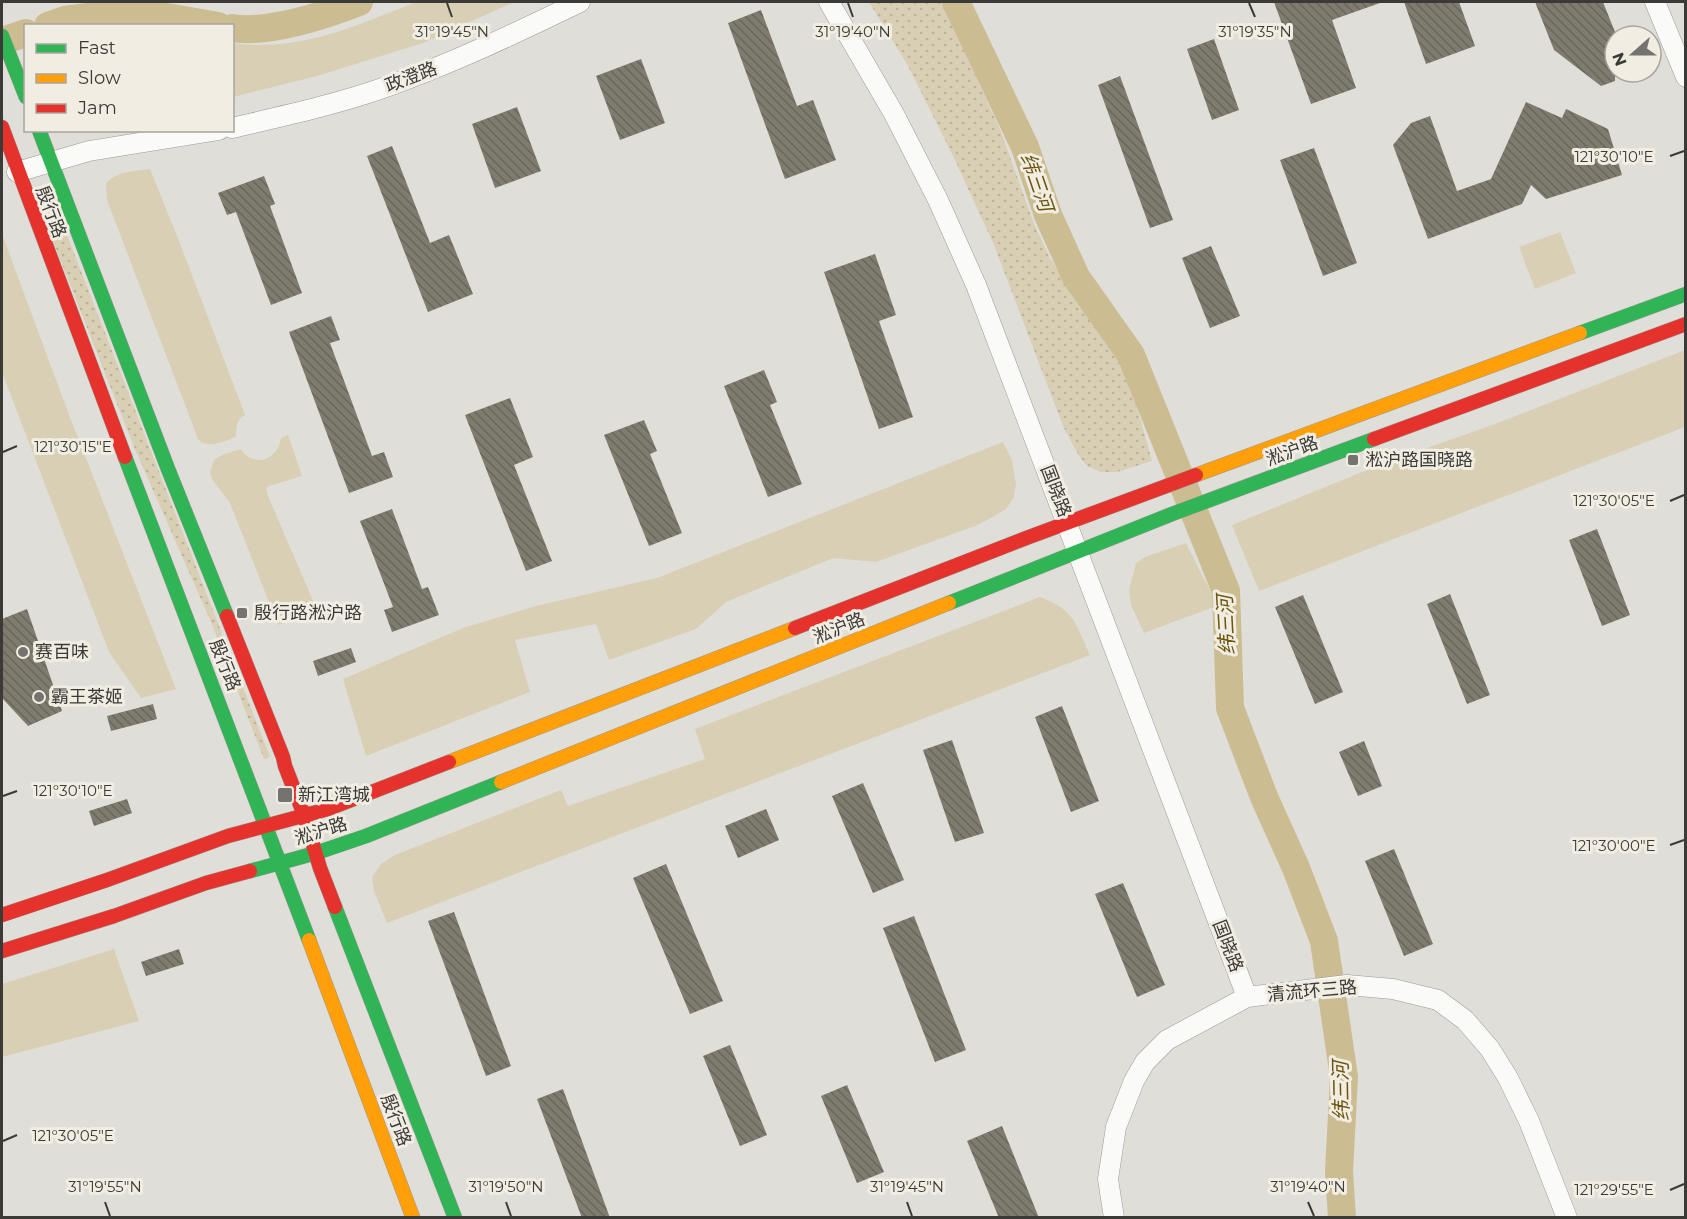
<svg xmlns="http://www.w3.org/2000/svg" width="1687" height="1219" font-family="Montserrat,'Noto Sans SC',sans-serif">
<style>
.grass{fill:url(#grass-dots)}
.green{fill:#d9cfb5}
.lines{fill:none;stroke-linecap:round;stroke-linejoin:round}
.river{stroke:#ccbc91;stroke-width:28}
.building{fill:url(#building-back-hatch)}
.street-casing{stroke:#9b9a95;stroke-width:21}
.fast-casing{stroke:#9b9a95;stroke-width:15}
.slow-casing{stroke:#9b9a95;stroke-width:15}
.jam-casing{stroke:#9b9a95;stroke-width:15}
.street{stroke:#fafaf9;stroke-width:20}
.fast{stroke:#30b455;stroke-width:14}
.slow{stroke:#ff9f0a;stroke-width:14}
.jam{stroke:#e5322d;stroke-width:14}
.ticks{fill:none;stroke:#3b3a36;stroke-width:2}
.poi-dot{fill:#75736f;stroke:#f1ede3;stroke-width:2}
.labels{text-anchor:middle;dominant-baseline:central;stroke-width:6;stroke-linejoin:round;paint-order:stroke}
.street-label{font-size:18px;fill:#3b3a36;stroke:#f1ede3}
.poi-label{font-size:18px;fill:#3b3a36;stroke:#f1ede3;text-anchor:start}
.water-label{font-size:20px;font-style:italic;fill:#6c550c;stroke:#f1ede3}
.ticks-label{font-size:15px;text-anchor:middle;fill:#3b3a36;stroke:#f1ede3;stroke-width:6;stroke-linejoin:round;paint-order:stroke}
</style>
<defs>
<pattern id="grass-dots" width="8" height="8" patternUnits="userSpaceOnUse" patternTransform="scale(1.5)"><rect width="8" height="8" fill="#d9cfb5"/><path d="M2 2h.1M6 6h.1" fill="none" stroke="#bbb29c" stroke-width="1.8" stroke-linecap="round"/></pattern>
<pattern id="building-back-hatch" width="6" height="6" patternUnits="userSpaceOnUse" patternTransform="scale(1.5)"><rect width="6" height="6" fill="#7f7b6f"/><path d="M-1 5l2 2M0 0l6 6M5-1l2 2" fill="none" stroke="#69665c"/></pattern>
</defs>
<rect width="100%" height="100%" fill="#e0ded8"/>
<path class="grass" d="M 869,2 L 941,2 L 1000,129 L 1034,224 L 1050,258 L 1073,294 L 1095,327 L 1123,362 L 1129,378 L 1152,461 L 1117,472 L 1101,472 L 1087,466 L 1079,456 L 1063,426 L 994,245 L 954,158 L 907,64 Z
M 65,230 L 270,757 L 264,759 L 211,622 L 134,447 L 51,236 L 56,232 Z"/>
<path class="green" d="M 416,2 L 514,2 L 423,43 L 317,76 L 233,97 L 233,43 C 297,53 358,25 416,2 Z
M 150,169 L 181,246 L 245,415 C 236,420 236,428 236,437 C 224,441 208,450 198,439 L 107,200 L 106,183 C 118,171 135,171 150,169 Z
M 1560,232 L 1576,273 L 1535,289 L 1519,247 Z
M 2,234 L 68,412 L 176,689 L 141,698 L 109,652 L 2,372 Z
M 1685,350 L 1685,427 L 1259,591 L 1232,525 L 1377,466 L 1495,424 Z
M 288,435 L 302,476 L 269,486 L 266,489 L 268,496 L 317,610 L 278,625 L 230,503 L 212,479 L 210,472 L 214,460 L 222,455 L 241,449 C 248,462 265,464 275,452 C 279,448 280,443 281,438 Z
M 1003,442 L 1012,460 L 1016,485 L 1013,499 L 1006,509 L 991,518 L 975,526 L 876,562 L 833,558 L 726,602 L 696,629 L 609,660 L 596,624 L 515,640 L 530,692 L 366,756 L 343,679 L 463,628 L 536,606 L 657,578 Z
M 1186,543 L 1204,579 L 1219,605 L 1144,633 L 1131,605 L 1129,590 L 1136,563 L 1145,557 Z
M 1040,597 C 1075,610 1075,623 1090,655 L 387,923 L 374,891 L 372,877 L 381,864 L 395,855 L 561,790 L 568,806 L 705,759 L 695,729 Z
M 114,949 L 139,1021 L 2,1057 L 2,984 Z"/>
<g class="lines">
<path class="river" d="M 956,2 L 1025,147 L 1048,215 L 1076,277 L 1131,355 L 1226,591 L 1230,708 L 1264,797 L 1296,868 L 1324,941 L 1344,1077 L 1339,1171 L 1342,1218
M 48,26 L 65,20 L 132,11 L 218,26
M 232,28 C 268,34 326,15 359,2
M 2,41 L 26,33"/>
</g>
<path class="building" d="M 1274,2 L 1380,2 L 1380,3 L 1332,20 L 1356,88 L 1311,104 Z
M 1404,2 L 1459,2 L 1475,46 L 1426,64 Z
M 1535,2 L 1603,2 L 1615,32 L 1615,81 L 1601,86 L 1554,50 Z
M 761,10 L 797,106 L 813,100 L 836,160 L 785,179 L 728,23 Z
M 1214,39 L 1239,110 L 1212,120 L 1187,49 Z
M 641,59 L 665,123 L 620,140 L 596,76 Z
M 1120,76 L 1173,220 L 1150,228 L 1098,85 Z
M 1526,102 L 1562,118 L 1566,109 L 1608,129 L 1622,175 L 1546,199 L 1531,185 L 1522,204 L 1428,239 L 1393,145 L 1411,123 L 1430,116 L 1457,191 L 1491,179 Z
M 517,107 L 541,171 L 495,188 L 472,124 Z
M 392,146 L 430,243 L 449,235 L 473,294 L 428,312 L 367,156 Z
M 1314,148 L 1357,263 L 1323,276 L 1280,160 Z
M 264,176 L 275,204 L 270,206 L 302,293 L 271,305 L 236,212 L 227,215 L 218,193 Z
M 1211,246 L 1240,316 L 1210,328 L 1182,258 Z
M 875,254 L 896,315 L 879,321 L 913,417 L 879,429 L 824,272 Z
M 331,316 L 340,340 L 330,343 L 372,456 L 384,452 L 393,477 L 349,493 L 289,332 Z
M 764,370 L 777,402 L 770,405 L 802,484 L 768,497 L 724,386 Z
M 510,398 L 533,457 L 514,465 L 552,561 L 526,571 L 465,415 Z
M 644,420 L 657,451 L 650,454 L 682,533 L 649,546 L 604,435 Z
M 392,509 L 422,589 L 428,587 L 439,615 L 392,632 L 384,610 L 393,607 L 360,521 Z
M 1597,529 L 1630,615 L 1602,626 L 1569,540 Z
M 1450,594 L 1490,695 L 1467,704 L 1427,604 Z
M 1303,595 L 1343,692 L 1315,704 L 1275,607 Z
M 27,609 L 62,711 L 28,726 L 2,698 L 2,619 Z
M 351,648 L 356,662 L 318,676 L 313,661 Z
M 153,704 L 157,719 L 111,731 L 107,716 Z
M 1062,706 L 1099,801 L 1071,812 L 1035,717 Z
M 952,740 L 984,833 L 955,842 L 923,750 Z
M 1364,741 L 1382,786 L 1358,796 L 1339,752 Z
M 863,783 L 904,880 L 873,893 L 832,796 Z
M 127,799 L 132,813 L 94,826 L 89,811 Z
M 766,809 L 779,840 L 738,858 L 725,826 Z
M 1394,849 L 1433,944 L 1404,956 L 1365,861 Z
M 666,864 L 723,1001 L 690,1014 L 633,878 Z
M 1123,883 L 1165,985 L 1137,997 L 1095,894 Z
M 454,912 L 511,1066 L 486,1076 L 428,921 Z
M 914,916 L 966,1050 L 935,1062 L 883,928 Z
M 179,949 L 184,964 L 146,976 L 141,962 Z
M 730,1045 L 767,1135 L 740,1146 L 703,1056 Z
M 847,1085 L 884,1172 L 857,1183 L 821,1096 Z
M 563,1089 L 610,1218 L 582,1218 L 537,1099 Z
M 1002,1126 L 1039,1218 L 999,1218 L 967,1141 Z"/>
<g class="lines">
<defs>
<path id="street" d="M 829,2 L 894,114 L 938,200 L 976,285 L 1247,997
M 1655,2 L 1686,77
M 232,128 C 283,116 334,105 383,88 C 451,64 516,33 580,2
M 17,172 L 89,151 L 219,130
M 1114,1218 L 1108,1179 L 1116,1127 L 1134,1081 L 1145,1062 L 1167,1040 L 1247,997 L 1347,985 L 1393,989 L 1438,1000 L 1465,1020 L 1490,1049 L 1508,1078 L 1529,1121 L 1567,1218"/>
<path id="fast" d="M 2,36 L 26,97
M 39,130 L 168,469 L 227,616
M 1580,333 L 1686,294
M 125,457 L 309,940
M 949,603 L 1172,514 L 1374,439
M 250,871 L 316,853 L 366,836 L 501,782
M 335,907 L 455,1218"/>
<path id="slow" d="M 1196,475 L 1580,333
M 449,762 L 795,628
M 501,782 L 949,603
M 309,940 L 413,1218"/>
<path id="jam" d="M 2,127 L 125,457
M 1374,439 L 1686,324
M 227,616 L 283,757 L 285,766 L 304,815 L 320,868 L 335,907
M 795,628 L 1029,537 L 1196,475
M 2,915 L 107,880 L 228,836 L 328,809 L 449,762
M 2,951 L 114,916 L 206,883 L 250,871"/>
</defs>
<use href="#street" class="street-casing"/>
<use href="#fast" class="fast-casing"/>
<use href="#slow" class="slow-casing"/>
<use href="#jam" class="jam-casing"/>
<use href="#street" class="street"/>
<use href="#fast" class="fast"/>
<use href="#slow" class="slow"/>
<use href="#jam" class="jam"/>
</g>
<path class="ticks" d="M 447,3 L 452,17M 848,3 L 853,17M 1249,3 L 1255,17M 1670,156 L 1684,151M 3,452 L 17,446M 1670,501 L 1684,495M 3,796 L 17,791M 1670,845 L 1684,840M 3,1141 L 17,1135M 1670,1190 L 1684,1184M 105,1202 L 110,1216M 506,1202 L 511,1216M 907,1202 L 912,1216M 1308,1202 L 1314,1216"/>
<g class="poi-dot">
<rect x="1347" y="454" width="12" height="12" rx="3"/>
<rect x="236" y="607" width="12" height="12" rx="3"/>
<circle cx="23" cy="652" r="6"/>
<circle cx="39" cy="697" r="6"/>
<rect x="277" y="787" width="16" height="16" rx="3"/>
</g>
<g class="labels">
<g class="street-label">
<text transform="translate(411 77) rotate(-21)">政澄路</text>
<text transform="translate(51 212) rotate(69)">殷行路</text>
<text transform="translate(1292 451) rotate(-20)">淞沪路</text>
<text transform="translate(1056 491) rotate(69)">国晓路</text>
<text transform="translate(839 628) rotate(-22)">淞沪路</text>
<text transform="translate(225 665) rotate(68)">殷行路</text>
<text transform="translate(321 831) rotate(-17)">淞沪路</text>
<text transform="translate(1228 946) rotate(69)">国晓路</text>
<text transform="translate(1312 991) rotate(-5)">清流环三路</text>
<text transform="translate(396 1120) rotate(69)">殷行路</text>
</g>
<g class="poi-label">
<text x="1365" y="460">淞沪路国晓路</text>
<text x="254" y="613">殷行路淞沪路</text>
<text x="35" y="652">赛百味</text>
<text x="51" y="697">霸王茶姬</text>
<text x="298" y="795">新江湾城</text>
</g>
<g class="water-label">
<text transform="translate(1037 182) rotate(71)">纬三河</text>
<text transform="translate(1226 625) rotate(-93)">纬三河</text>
<text transform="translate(1341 1091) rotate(-91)">纬三河</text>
</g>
</g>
<g class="ticks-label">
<text x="452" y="37">31°19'45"N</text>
<text x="853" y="37">31°19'40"N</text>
<text x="1255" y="37">31°19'35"N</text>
<text x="1614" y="162">121°30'10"E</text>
<text x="73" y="452">121°30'15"E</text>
<text x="1614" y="506">121°30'05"E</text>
<text x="73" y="796">121°30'10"E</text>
<text x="1614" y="851">121°30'00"E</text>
<text x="73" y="1141">121°30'05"E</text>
<text x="105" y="1192">31°19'55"N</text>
<text x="506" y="1192">31°19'50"N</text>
<text x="907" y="1192">31°19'45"N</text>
<text x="1308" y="1192">31°19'40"N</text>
<text x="1614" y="1195">121°29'55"E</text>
</g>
<rect width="1687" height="1219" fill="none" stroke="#3b3a36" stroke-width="6"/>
<rect x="24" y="24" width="210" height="108" fill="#f1ede3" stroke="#a8a59e" stroke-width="1.5"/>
<rect x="36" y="44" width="30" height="9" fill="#30b455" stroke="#a8a59e" stroke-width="1.5"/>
<text x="78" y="54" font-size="18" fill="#3b3a36">Fast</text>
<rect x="36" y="74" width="30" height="9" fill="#ff9f0a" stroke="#a8a59e" stroke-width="1.5"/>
<text x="78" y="84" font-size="18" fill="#3b3a36">Slow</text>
<rect x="36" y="104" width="30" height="9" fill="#e5322d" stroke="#a8a59e" stroke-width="1.5"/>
<text x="78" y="114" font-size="18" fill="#3b3a36">Jam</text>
<g transform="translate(1633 54) rotate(249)"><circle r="28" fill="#f1ede3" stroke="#a8a59e" stroke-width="1.5"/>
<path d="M0-4.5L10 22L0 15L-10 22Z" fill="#75736f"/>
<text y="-9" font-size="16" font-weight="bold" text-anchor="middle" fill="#3b3a36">N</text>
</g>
</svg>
